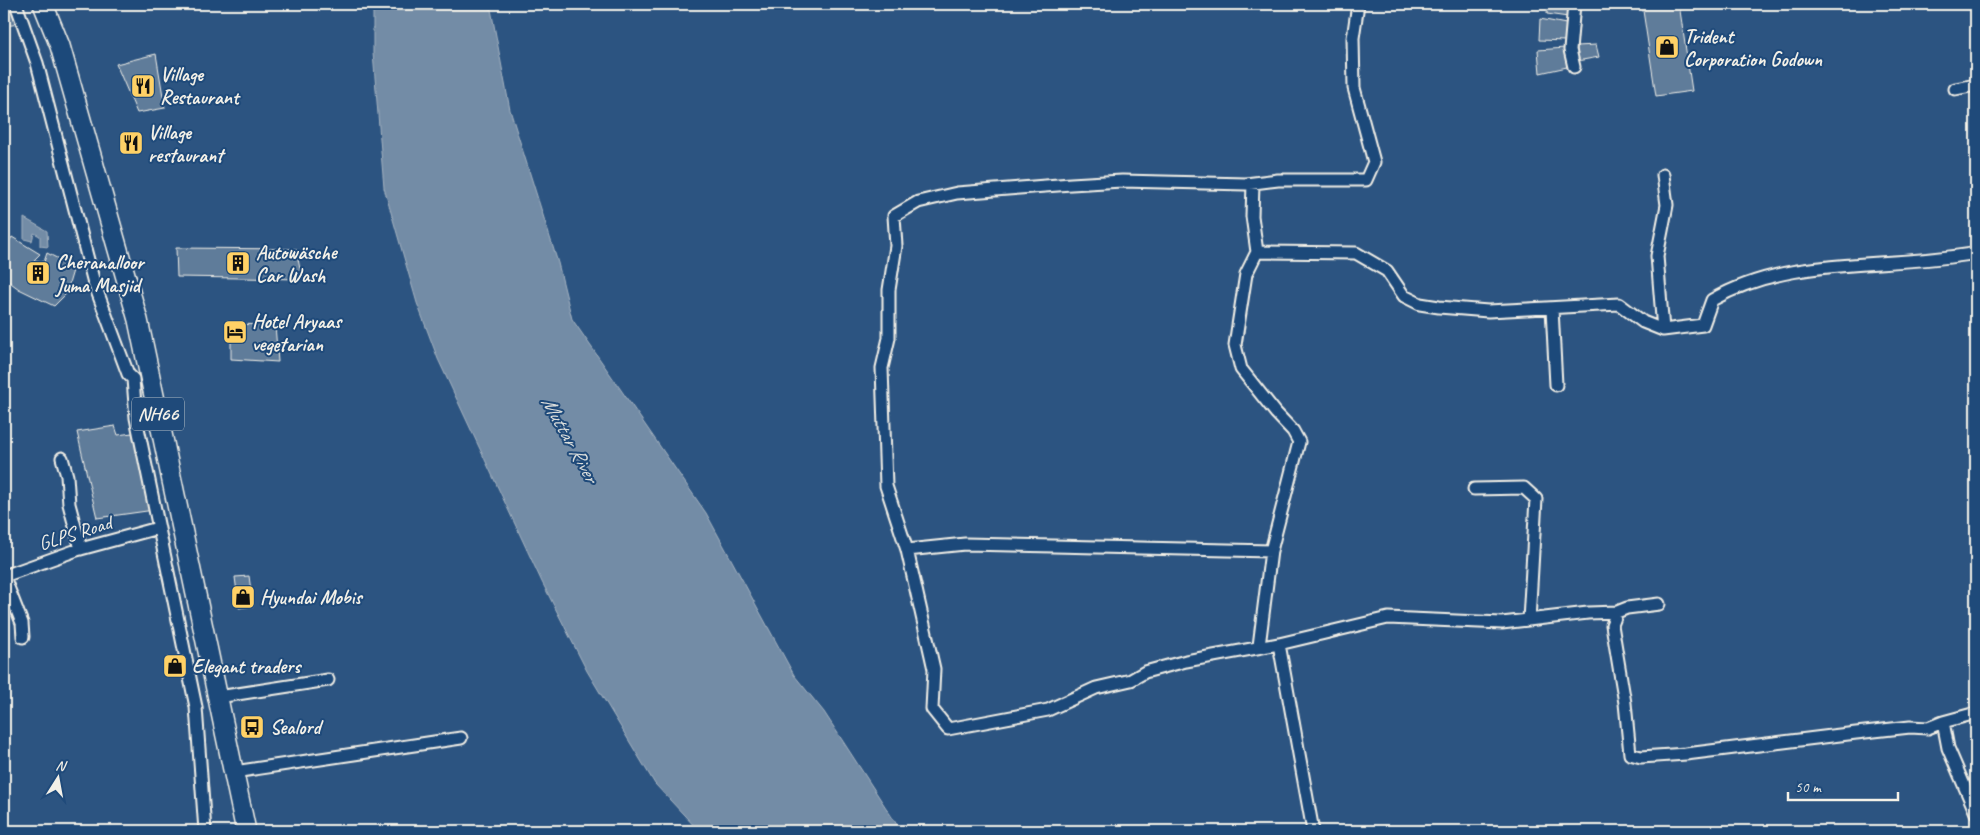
<svg xmlns="http://www.w3.org/2000/svg" width="1980" height="835" font-family="Caveat,sans-serif">
<style>
.water{fill:#738ca6;stroke:#a7b4c0}
.building{fill:#5e7b9a;stroke:#f4f1e8}
.lines{fill:none;stroke-linecap:round;stroke-linejoin:round}
.minor-casing{stroke:#f4f1e8;stroke-width:15}
.trunk-casing{stroke:#f4f1e8;stroke-width:22}
.minor{stroke:#1f4a7a;stroke-width:11}
.trunk{stroke:#1f4a7a;stroke-width:19}
.labels{text-anchor:middle;dominant-baseline:central;stroke-width:4;stroke-linejoin:round;paint-order:stroke}
.shield{fill:#1f4a7a;stroke:#b4bfc7;stroke-width:1}
.shield-label{font-size:19px;font-weight:bold;fill:#f4f1e8}
.poi-label{font-size:20px;font-weight:bold;fill:#f4f1e8;stroke:#1f4a7a;text-anchor:start}
.street-label{font-size:20px;fill:#f4f1e8;stroke:#1f4a7a}
.water-label{font-size:21px;font-style:italic;fill:#dadddb;stroke:#1f4a7a}
</style>
<rect width="100%" height="100%" fill="#2c5481"/>
<filter id="ink" filterUnits="userSpaceOnUse"><feTurbulence type="fractalNoise" baseFrequency=".02" numOctaves="2"/><feDisplacementMap in="SourceGraphic" scale="10" xChannelSelector="R" yChannelSelector="G"/><feConvolveMatrix kernelMatrix="1 2 1 2 8 2 1 2 1" color-interpolation-filters="sRGB"/></filter>
<g filter="url(#ink)">
<path class="water" d="M 373,4 L 490,4 L 510,110 L 558,263 L 572,319 L 706,513 L 794,675 L 824,712 L 901,831 L 699,831 L 655,784 L 587,671 L 542,582 L 438,359 L 417,303 L 384,188 L 373,53 Z
M 24,218 L 47,231 L 48,247 L 40,246 L 40,236 L 34,233 L 32,241 L 24,239 Z"/>
<path class="building" d="M 4,4 L 12,4 L 20,24 L 4,26 Z
M 1548,4 L 1568,4 L 1568,17 L 1547,14 Z
M 1642,4 L 1679,4 L 1692,91 L 1656,96 Z
M 1540,19 L 1566,24 L 1565,41 L 1539,40 Z
M 1596,45 L 1599,57 L 1577,61 L 1577,46 Z
M 1565,48 L 1567,67 L 1540,73 L 1538,50 Z
M 156,54 L 165,108 L 137,113 L 116,64 Z
M 12,237 L 40,254 L 34,260 L 44,262 L 47,253 L 74,267 L 66,294 L 54,306 L 19,289 L 4,278 L 4,249 Z
M 176,248 L 296,249 L 302,279 L 177,277 Z
M 231,324 L 275,325 L 278,362 L 231,359 Z
M 115,426 L 118,435 L 132,433 L 154,510 L 97,518 L 77,432 Z
M 249,576 L 253,606 L 239,608 L 235,577 Z"/>
<g class="lines">
<defs>
<path id="minor" d="M 16,4 L 37,63 L 94,283 L 128,374 L 133,379 L 136,418 L 196,707 L 205,831
M 1358,4 L 1353,38 L 1354,88 L 1374,162 L 1366,180 L 1278,180 L 1246,184 L 1122,181 L 1071,184 L 957,193 L 918,202 L 894,216 L 896,246 L 889,290 L 889,338 L 882,368 L 886,486 L 907,550 L 934,669 L 932,709 L 948,729 L 1048,710 L 1096,688 L 1131,680 L 1145,672 L 1186,661 L 1279,644 L 1388,618 L 1502,623 L 1588,613 L 1617,612
M 1574,4 L 1570,50 L 1574,67
M 1955,89 L 1976,85
M 1663,175 L 1667,205 L 1657,256 L 1663,330
M 1253,184 L 1252,216 L 1257,252 L 1246,274 L 1235,345 L 1241,369 L 1276,413 L 1293,431 L 1299,442 L 1271,551 L 1259,646
M 1257,252 L 1356,253 L 1387,271 L 1404,296 L 1420,304 L 1439,307 L 1488,311 L 1619,304 L 1643,322 L 1663,330 L 1703,325 L 1712,300 C 1792,254 1888,270 1976,253
M 1552,309 L 1556,385
M 62,458 L 67,476 L 69,504 L 81,549
M 1474,489 L 1524,488 L 1536,499 L 1529,620
M 907,550 L 965,544 L 1271,551
M 4,576 L 77,550 L 158,528
M 4,577 L 22,623 L 23,637
M 1659,604 L 1627,608 L 1617,612 L 1612,625 L 1625,703 L 1630,754 L 1641,757 L 1686,754 L 1856,733 L 1910,727 L 1928,728 L 1943,722 L 1948,748 L 1976,813
M 1279,644 L 1313,831
M 218,697 L 328,680
M 1943,722 L 1976,713
M 234,772 L 461,738"/>
<path id="trunk" d="M 43,4 L 60,46 L 138,320 L 246,831"/>
</defs>
<use href="#minor" class="minor-casing"/>
<use href="#trunk" class="trunk-casing"/>
<use href="#minor" class="minor"/>
<use href="#trunk" class="trunk"/>
</g>
</g>
<defs>
<symbol id="shop-square" viewBox="-11 -11 22 22"><rect x="-9" y="-9" width="18" height="18" rx="4" fill="#ffd166" stroke="#1f4a7a"/><path d="M-5-2.5h2.3a2.7 3.5 0 0 1 5.4 0H5L5.5 6h-11ZM-1.5-2.5h3a1.5 2.3 0 0 0-3 0Z" fill="#111"/></symbol>
<symbol id="restaurant-square" viewBox="-11 -11 22 22"><rect x="-9" y="-9" width="18" height="18" rx="4" fill="#ffd166" stroke="#1f4a7a"/><path d="M-5-6h1v4h1v-4h1v4h1v-4h1v5L-1.5 .5V6h-2V.5L-5-1ZM5-6V6H3V1.5H1.5Q1.5-4 5-6Z" fill="#111"/></symbol>
<symbol id="building-square" viewBox="-11 -11 22 22"><rect x="-9" y="-9" width="18" height="18" rx="4" fill="#ffd166" stroke="#1f4a7a"/><path d="M-4-6H4V6H1V3H-1V6H-4ZM-2.5-4.3h1.7v1.8h-1.7ZM.8-4.3h1.7v1.8H.8ZM-2.5-1h1.7V.8h-1.7ZM.8-1h1.7V.8H.8Z" fill="#111"/></symbol>
<symbol id="hotel-square" viewBox="-11 -11 22 22"><rect x="-9" y="-9" width="18" height="18" rx="4" fill="#ffd166" stroke="#1f4a7a"/><path d="M-6-4.5h1.5V1H6V5H4.5V3h-9V5H-6ZM-4 0a1.8 1.8 0 1 1 3.6 0ZM.5 0V-2.5h3Q6-2.5 6 0Z" fill="#111"/></symbol>
<symbol id="bus-square" viewBox="-11 -11 22 22"><rect x="-9" y="-9" width="18" height="18" rx="4" fill="#ffd166" stroke="#1f4a7a"/><path d="M-5-6H5V4H4V6H2V4H-2V6H-4V4H-5ZM-3.5-4V0h7V-4ZM-3.5 1.2v1.5H-2V1.2ZM2 1.2v1.5H3.5V1.2Z" fill="#111"/></symbol>
</defs>
<g fill-rule="evenodd">
<use href="#shop-square" x="1653" y="33" width="28" height="28"/>
<use href="#restaurant-square" x="129" y="72" width="28" height="28"/>
<use href="#restaurant-square" x="117" y="129" width="28" height="28"/>
<use href="#building-square" x="224" y="249" width="28" height="28"/>
<use href="#building-square" x="24" y="259" width="28" height="28"/>
<use href="#hotel-square" x="221" y="318" width="28" height="28"/>
<use href="#shop-square" x="229" y="583" width="28" height="28"/>
<use href="#shop-square" x="161" y="652" width="28" height="28"/>
<use href="#bus-square" x="238" y="713" width="28" height="28"/>
</g>
<g class="labels">
<rect class="shield" x="132" y="397.5" width="52" height="33" rx="4"/>
<g class="shield-label">
<text x="158" y="414">NH66</text>
</g>
<g class="poi-label">
<text x="1684" y="36">Trident<tspan x="1684" dy="23">Corporation Godown</tspan></text>
<text x="160" y="74">Village<tspan x="160" dy="23">Restaurant</tspan></text>
<text x="148" y="132">Village<tspan x="148" dy="23">restaurant</tspan></text>
<text x="256" y="252">Autowäsche<tspan x="256" dy="23">Car Wash</tspan></text>
<text x="56" y="262">Cheranalloor<tspan x="56" dy="23">Juma Masjid</tspan></text>
<text x="252" y="321">Hotel Aryaas<tspan x="252" dy="23">vegetarian</tspan></text>
<text x="260" y="597">Hyundai Mobis</text>
<text x="192" y="666">Elegant traders</text>
<text x="270" y="727">Sealord</text>
</g>
<g class="street-label">
<text transform="translate(75 533) rotate(-17)">GLPS Road</text>
</g>
<g class="water-label">
<text transform="translate(570 439) rotate(61)">Muttar River</text>
</g>
</g>
<rect width="1980" height="835" fill="none" stroke="#1f4a7a" stroke-width="20"/>
<rect x="10" y="10" width="1960" height="815" fill="none" stroke="#f4f1e8" stroke-width="2" filter="url(#ink)"/>
<g transform="translate(58 778) rotate(11)" stroke="#1f4a7a" stroke-width="4" paint-order="stroke">
<path d="M0-4L9 19L0 12L-9 19Z" fill="#f4f1e8"/>
<text y="-8" font-size="14" font-weight="bold" text-anchor="middle" fill="#f4f1e8">N</text>
</g>
<path d="M1788 792v8h110v-8" fill="none" stroke="#f4f1e8" stroke-width="2.5"/>
<text x="1795" y="792" font-size="15" fill="#f4f1e8" stroke="#1f4a7a" stroke-width="4" paint-order="stroke">50 m</text>
</svg>
